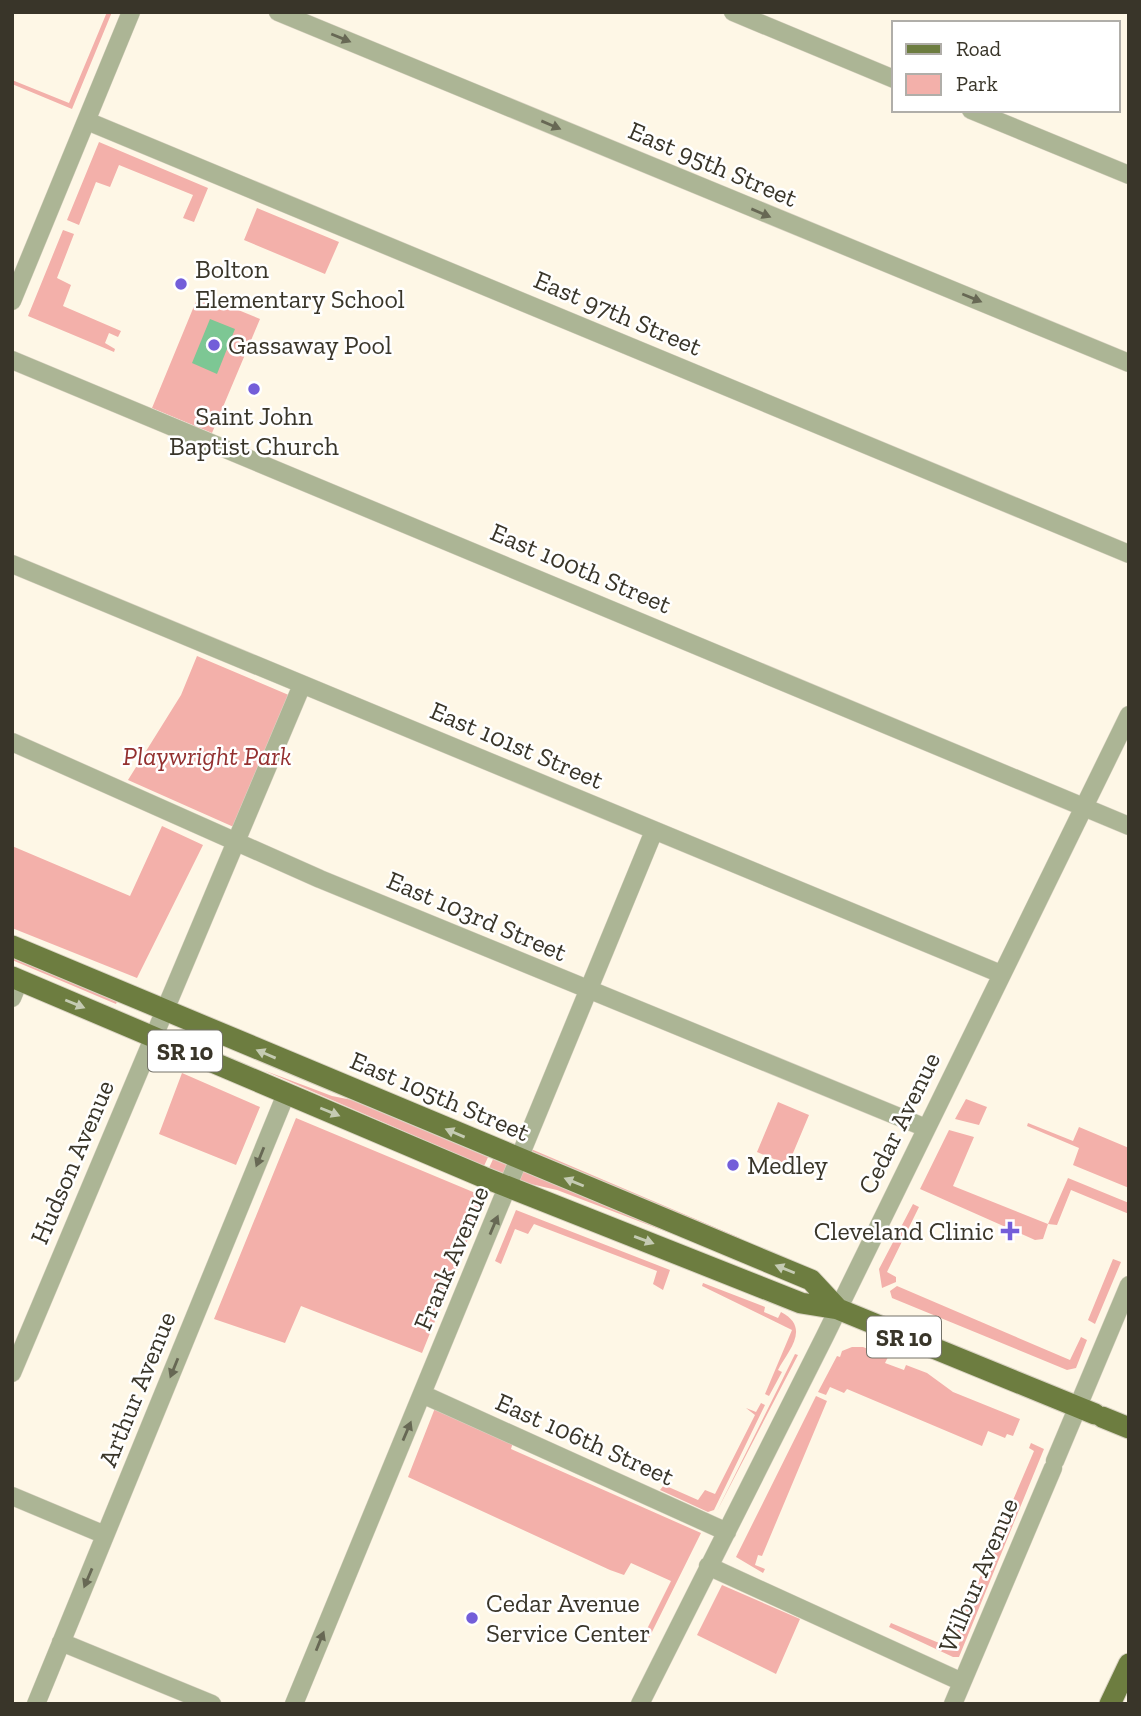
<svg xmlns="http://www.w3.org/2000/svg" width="1141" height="1716" font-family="'Zilla Slab',serif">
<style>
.green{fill:#f3b0aa}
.water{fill:#7dc794}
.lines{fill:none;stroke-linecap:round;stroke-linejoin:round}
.minor-casing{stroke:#dbd4c4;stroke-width:19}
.major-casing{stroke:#dbd4c4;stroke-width:23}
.minor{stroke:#acb595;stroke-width:18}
.major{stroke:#6d7d40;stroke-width:21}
.oneway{fill:#676854}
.oneway2{fill:#c5cbb3}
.poi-dot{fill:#735ed9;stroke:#fff;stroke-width:2.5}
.labels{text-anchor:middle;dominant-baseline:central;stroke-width:5;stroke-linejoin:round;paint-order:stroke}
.shield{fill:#fff;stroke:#747269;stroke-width:2}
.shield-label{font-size:24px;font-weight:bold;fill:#393529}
.street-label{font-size:26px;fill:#393529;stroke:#fff}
.poi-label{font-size:26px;fill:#393529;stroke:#fff;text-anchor:start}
.park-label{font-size:26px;font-style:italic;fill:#943130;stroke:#fff}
</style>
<rect width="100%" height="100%" fill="#fef7e6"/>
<path class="green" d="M 107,12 L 112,12 L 72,109 L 12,84 L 12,80 L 69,103 Z
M 99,142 L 208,188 L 194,222 L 183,218 L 193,195 L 119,165 L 110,187 L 96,182 L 79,225 L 67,220 Z
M 257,208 L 339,242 L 325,274 L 244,240 Z
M 63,230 L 74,234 L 57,278 L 71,285 L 63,306 L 121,331 L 118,337 L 109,333 L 105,343 L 115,349 L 114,352 L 28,316 Z
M 199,294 L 260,319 L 212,433 L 152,408 Z
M 197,656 L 291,696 L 236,828 L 128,780 L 181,695 Z
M 162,826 L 203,845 L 137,978 L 12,928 L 12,846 L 130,896 Z
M 12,954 L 118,999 L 116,1004 L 12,960 Z
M 263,1070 L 332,1096 L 362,1102 L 489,1155 L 484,1166 Z
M 182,1073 L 260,1107 L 236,1165 L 159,1134 Z
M 966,1099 L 987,1107 L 979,1125 L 955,1119 Z
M 778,1102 L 809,1115 L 788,1165 L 757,1152 Z
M 296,1118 L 485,1197 L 422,1353 L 301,1306 L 285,1343 L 214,1319 Z
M 1028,1123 L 1073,1141 L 1079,1127 L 1129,1148 L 1129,1188 L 1073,1165 L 1079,1148 L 1027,1126 Z
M 949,1130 L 974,1137 L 953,1186 L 1048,1224 L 1068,1178 L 1129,1203 L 1129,1214 L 1071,1190 L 1057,1225 L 1048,1224 L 1043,1239 L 1035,1240 L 920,1189 Z
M 524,1146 L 740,1238 L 737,1241 L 523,1152 Z
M 494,1157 L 683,1238 L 557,1190 L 522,1182 L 489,1168 Z
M 913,1204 L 919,1207 L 887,1272 L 896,1277 L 896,1282 L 882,1288 L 879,1269 Z
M 516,1210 L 670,1270 L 663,1290 L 653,1284 L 657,1271 L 534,1224 L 528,1234 L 515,1229 L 501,1264 L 495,1261 Z
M 1113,1259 L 1121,1262 L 1095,1324 L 1088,1320 Z
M 703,1283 L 765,1307 L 764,1312 L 778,1318 L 781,1312 C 812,1328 787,1352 778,1370 L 782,1372 L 769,1396 L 765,1394 L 792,1330 L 702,1286 Z
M 897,1286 L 1070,1360 L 1081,1337 L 1087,1340 L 1076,1368 L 1067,1370 L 892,1298 L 890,1291 Z
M 852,1347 L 863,1347 L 888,1357 L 885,1363 L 904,1370 L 906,1365 L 927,1373 L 953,1392 L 1020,1419 L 1013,1436 L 1007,1434 L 1005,1438 L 988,1431 L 982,1446 L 847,1389 L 844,1393 L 830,1387 L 826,1395 L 818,1392 L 837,1356 L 840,1357 L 842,1351 Z
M 795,1354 L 798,1355 L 717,1511 Z
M 816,1396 L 827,1401 L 762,1556 L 758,1555 L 755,1565 L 765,1569 L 763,1573 L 736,1557 Z
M 761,1403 L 765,1405 L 714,1510 L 708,1512 L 660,1490 L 664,1485 L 698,1500 L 705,1490 L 715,1494 L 755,1415 L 746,1408 L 756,1412 Z
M 435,1408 L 513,1442 L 511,1449 L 701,1533 L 649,1638 L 647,1629 L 671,1581 L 631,1563 L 624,1575 L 610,1570 L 408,1477 Z
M 1031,1443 L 1044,1449 L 959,1657 L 953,1657 L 889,1627 L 891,1623 L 956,1650 L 960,1641 L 954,1638 L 1034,1451 L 1029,1448 Z
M 722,1585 L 800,1619 L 776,1674 L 697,1635 Z"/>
<path class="water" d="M 210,319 L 235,329 L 217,374 L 192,363 Z"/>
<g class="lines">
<defs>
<path id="minor" d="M 278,12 L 1129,363
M 733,12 L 894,79
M 971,110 L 1129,175
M 87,121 L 1129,554
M 12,301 L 131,12
M 12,360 L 1129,826
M 12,564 L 1001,974
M 12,742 L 320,879 L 926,1128
M 12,998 L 19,981
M 12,1373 L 302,685
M 422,1394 L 727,1532
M 1055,1461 L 1129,1285
M 12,1496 L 105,1535
M 708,1566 L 962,1682
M 61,1642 L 212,1704
M 36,1704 L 286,1094
M 294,1704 L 654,831
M 640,1704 L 825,1336 L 1129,715
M 953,1704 L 1053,1468"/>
<path id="major" d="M 12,946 L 811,1280 L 838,1309
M 12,977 L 483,1177 L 801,1303 L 838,1309 L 1095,1414
M 1102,1417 L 1129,1428
M 1110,1704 L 1129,1664"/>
</defs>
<use href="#minor" class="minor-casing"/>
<use href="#major" class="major-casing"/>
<use href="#minor" class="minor"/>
<use href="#major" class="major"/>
</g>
<defs><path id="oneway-solid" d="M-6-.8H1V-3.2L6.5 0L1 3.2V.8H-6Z" transform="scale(1.75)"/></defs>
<g class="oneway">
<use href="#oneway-solid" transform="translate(341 38) rotate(22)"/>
<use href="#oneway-solid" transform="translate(551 125) rotate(23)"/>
<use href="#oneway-solid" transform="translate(761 213) rotate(23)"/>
<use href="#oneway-solid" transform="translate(972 298) rotate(22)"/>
<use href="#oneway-solid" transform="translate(260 1157) rotate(112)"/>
<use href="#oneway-solid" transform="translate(494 1225) rotate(-67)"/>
<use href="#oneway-solid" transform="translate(174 1368) rotate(112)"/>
<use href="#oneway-solid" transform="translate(407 1431) rotate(-67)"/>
<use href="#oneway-solid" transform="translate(88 1578) rotate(113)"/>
<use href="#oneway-solid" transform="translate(320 1641) rotate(-68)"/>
</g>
<g class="oneway2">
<use href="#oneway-solid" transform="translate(75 1004) rotate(22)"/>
<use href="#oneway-solid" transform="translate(266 1054) rotate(-157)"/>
<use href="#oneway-solid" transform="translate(330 1112) rotate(22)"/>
<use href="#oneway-solid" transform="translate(455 1133) rotate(-157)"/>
<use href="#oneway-solid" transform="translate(574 1182) rotate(-158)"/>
<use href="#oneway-solid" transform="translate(644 1240) rotate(20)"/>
<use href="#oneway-solid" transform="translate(785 1269) rotate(-158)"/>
</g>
<g class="poi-dot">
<circle cx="181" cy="284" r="7"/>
<circle cx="214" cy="345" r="7"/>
<circle cx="254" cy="389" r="7"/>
<circle cx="733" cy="1165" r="7"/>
<path d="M1006.5 1220.5h7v7h7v7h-7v7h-7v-7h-7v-7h7z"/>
<circle cx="472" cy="1618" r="7"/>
</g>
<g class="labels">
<g class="shield">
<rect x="148" y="1030.5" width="74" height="41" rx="5"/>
<rect x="867" y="1316.5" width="74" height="41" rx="5"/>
</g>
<g class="shield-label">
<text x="185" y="1051">SR 10</text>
<text x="904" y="1337">SR 10</text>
</g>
<g class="street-label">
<text transform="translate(713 164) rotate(23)">East 95th Street</text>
<text transform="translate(618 313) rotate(23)">East 97th Street</text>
<text transform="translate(581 568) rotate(23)">East 100th Street</text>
<text transform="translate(517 745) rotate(23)">East 101st Street</text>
<text transform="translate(477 916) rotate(23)">East 103rd Street</text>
<text transform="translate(440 1096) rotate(23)">East 105th Street</text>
<text transform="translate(899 1123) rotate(-64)">Cedar Avenue</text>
<text transform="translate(72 1162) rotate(-67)">Hudson Avenue</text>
<text transform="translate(451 1258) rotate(-67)">Frank Avenue</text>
<text transform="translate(137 1389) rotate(-68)">Arthur Avenue</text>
<text transform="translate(585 1439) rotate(24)">East 106th Street</text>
<text transform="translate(978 1575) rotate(-67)">Wilbur Avenue</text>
</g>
<g class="poi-label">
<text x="195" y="269">Bolton<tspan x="195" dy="30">Elementary School</tspan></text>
<text x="228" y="345">Gassaway Pool</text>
<text x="254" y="416" text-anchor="middle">Saint John<tspan x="254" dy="30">Baptist Church</tspan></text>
<text x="747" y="1165">Medley</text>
<text x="994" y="1231" text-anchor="end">Cleveland Clinic</text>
<text x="486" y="1603">Cedar Avenue<tspan x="486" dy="30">Service Center</tspan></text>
</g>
<g class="park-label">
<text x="207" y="756">Playwright Park</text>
</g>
</g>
<rect width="1141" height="1716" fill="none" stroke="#393529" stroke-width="28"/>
<rect x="892" y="21" width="228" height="91" fill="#ffffff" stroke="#b0aea9" stroke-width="2"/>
<rect x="906" y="44" width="35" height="10" fill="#6d7d40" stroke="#b0aea9" stroke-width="2"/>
<text x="956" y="56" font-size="21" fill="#393529">Road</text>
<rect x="906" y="74" width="35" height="21" fill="#f3b0aa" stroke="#b0aea9" stroke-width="2"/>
<text x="956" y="91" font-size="21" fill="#393529">Park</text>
</svg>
